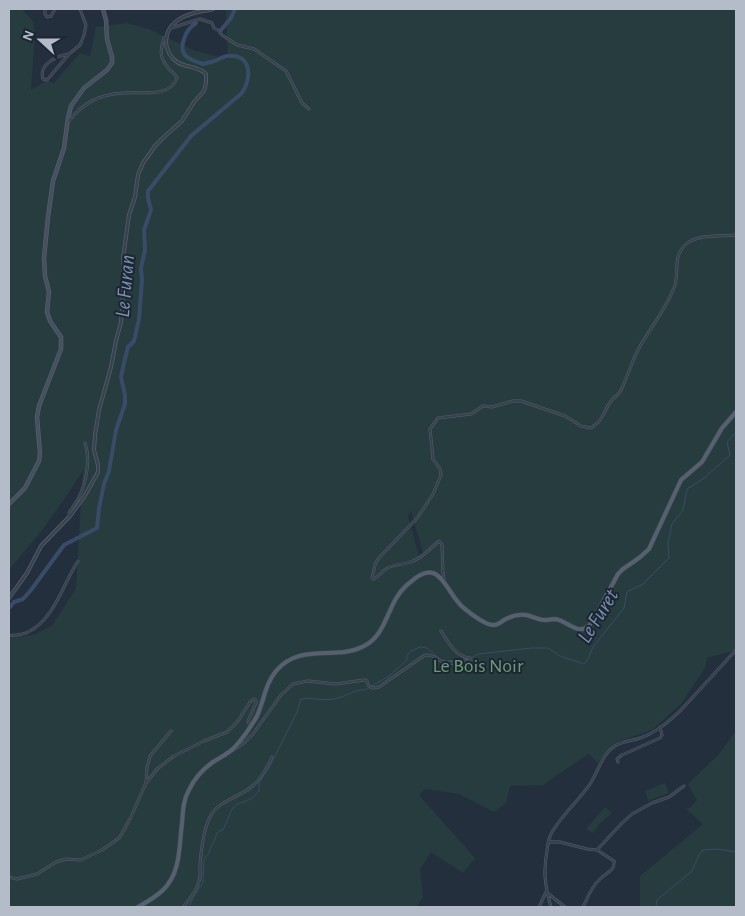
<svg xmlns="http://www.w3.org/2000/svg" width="745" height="916" font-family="'Alegreya Sans',sans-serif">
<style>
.green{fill:#263c3f;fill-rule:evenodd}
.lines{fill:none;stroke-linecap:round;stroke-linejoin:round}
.stream{stroke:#394c67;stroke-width:1}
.river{stroke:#394c67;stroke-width:4}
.minor-casing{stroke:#565f6c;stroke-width:3}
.tertiary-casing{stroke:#565f6c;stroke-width:4}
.secondary-casing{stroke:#565f6c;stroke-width:4.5}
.primary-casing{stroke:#414a57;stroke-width:5}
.minor{stroke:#38414e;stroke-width:2}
.tertiary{stroke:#38414e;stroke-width:2.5}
.secondary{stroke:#465061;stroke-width:3}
.primary{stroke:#56606e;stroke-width:4}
.labels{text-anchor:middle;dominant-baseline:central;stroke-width:4;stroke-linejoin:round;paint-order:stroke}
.park-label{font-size:20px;fill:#6b9a76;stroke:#1d2633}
.water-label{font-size:21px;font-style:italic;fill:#7c92b1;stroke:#1d2633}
</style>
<rect width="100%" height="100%" fill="#242f3e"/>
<path class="green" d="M 9,9 L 22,9 L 33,21 L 35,32 L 31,90 L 46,81 L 54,83 L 80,53 L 90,56 L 96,27 L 127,23 L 149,29 L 195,51 L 228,59 L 226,9 L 736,9 L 736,650 L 707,658 L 705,668 L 681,704 L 652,730 L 617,742 L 607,751 L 598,763 L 589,754 L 560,773 L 543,785 L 510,786 L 506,803 L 494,812 L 459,794 L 425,789 L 419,795 L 475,858 L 463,873 L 431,852 L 420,869 L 423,897 L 417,907 L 9,907 L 9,638 L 33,635 L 52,626 L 76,588 L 83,470 L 69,492 L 43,529 L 9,570 ZM 411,511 L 423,553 L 419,556 L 408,516 Z
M 736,731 L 736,907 L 640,907 L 640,876 L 703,824 L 686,809 L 691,807 L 697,800 L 688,784 L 718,755 Z
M 665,783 L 669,793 L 648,801 L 645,791 Z
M 605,807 L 612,813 L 600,823 L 593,833 L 586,829 Z"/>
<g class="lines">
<path class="stream" d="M 189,907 L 192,900 L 203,882 L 204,859 L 209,853 L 210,849 L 216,837 L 216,835 L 219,831 L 223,830 C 227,823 228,815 233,808 C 237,802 244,803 250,799 C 254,798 256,793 259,791 L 259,782 L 269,768 L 297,712 L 301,699 C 313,697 326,702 338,698 C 347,696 355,689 365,690 L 389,676 L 407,660 L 407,656 L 411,651 L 420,647 L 427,648 L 441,660 L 447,661 L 470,659 L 478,654 L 532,648 L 548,648 L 560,656 L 584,664 L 588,659 L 593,647 L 624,608 L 627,592 L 643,584 L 669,558 L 668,543 L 672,524 L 683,510 L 687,489 L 703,479 L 730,455 L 727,442 L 736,432
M 656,907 L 657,900 L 692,871 L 699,855 L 703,850 L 717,849 L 736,852"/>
<path class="river" d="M 221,30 L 231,18 L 235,9
M 9,608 L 14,602 L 23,599 L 31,590 L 64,545 L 97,528 L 99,508 L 104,484 L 109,471 L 116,430 L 125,404 L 125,395 L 121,377 L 124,363 L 128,347 L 134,341 L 139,319 L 142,280 L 141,268 L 145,250 L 144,230 L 151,210 L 148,198 L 148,191 L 191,136 L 242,93 C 252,78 252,53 227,56 C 222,57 219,59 215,61 C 211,62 207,63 203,64 C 189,59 178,56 184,39 C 186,32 190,27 196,23"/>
<defs>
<path id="minor" d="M 45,9 L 45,14 L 47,17 L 51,16 L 55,9
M 171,28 L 200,19 L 212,23 L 214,28 L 218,30 L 222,35 L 237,45 L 254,49 L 286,71 L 302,103 L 309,109
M 69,54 C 57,56 38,64 43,79 L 47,80 L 69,54 L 80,45 L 84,35 L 86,25 L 80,9
M 67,123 C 70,120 72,117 75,114 C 80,109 87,103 94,100 C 102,96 115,93 124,93 C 142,91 168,99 177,78 C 175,74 172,72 169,69 C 159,57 160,51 164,38 L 167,37
M 70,516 L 69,513 C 72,508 75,504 78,499 C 86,483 91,460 85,443
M 443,581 L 444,579 L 443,572 L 442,545 L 441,543 L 439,541 C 430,548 424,557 413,561 C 405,565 392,564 386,569 C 381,572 379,577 373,579 L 372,578 L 375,565 L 378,559 L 418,517 L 433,494 L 441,475 L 440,469 L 433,459 L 430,429 L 438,418 L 471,414 L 483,406 L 492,407 L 513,401 L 521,401 L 565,416 L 581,426 L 591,428 C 604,420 603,412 611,401 C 613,398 617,396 619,393 C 621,391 623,386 624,383 C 629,372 633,359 639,348 C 651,327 667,308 675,285 C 679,272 673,256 685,245 C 698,233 720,237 736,235
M 9,636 C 15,635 23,635 28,632 C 54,620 63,584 78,561
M 232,751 L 244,743 L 253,734 L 281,695 L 293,684 L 308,681 L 336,684 L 364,680 L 367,681 L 368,685 L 372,688 L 379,687 L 425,655 C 433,654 436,659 443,662 C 452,665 462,662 471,660 L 470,658 C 456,657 448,642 441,631
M 618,762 L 617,759 L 622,755 L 660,738 L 662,735 L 660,727
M 146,783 L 147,767 L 150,756 L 171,731
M 549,842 L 560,842 L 587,849 L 597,850 L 614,861 C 615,871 606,873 600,879 C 591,887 588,897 583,907
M 597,850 L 622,823 L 632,814 L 652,803 L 669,797 L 684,786
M 9,877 L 17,879 L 37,874 L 56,862 L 66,859 L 81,860 L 102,850 L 115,841 L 120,837 L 130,819 L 146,783 L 157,769 L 174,756 L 204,741 L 227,732 L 238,721 L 250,702 L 254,699 L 256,700 L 256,703 L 248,721 L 250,726
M 546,892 L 565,907
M 183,907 C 189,900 197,891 199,881 C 201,877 200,871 200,866 C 201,851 203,831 210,817 C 218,801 237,798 250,788 C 260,781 267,768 272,757
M 539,907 L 546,892
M 551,907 C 545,886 543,872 547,851 C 548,843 549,835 554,829 C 564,813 579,800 590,784 C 598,772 602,754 615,746 C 622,741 632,741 640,738 C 656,733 669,721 681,710 L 736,650"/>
<path id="tertiary" d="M 9,598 L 27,573 L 41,546 L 70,516 L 84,497 L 92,483 L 98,472 L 98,465 L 94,450 L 95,435 L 99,410 L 111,367 L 116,341 L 121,322 L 124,280 L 123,258 L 129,215 L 135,197 L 138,175 L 143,163 L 155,146 L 166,135 L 182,121 L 194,102 L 204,91 L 206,83 L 206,74 C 199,66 186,68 177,62 C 171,58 166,50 166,42 C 166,26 179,17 194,13 C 200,11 207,11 213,9"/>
<path id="secondary" d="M 9,504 L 25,488 L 39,461 L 40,454 L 37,417 L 39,406 L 61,349 L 61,337 L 50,321 L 47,312 L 49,292 L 45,276 L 44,258 L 48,217 L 53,181 L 64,148 L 68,118 L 71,106 L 84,88 L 107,70 L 112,63 L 112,57 L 107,39 L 106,20 L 103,9"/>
<path id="primary" d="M 138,907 C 147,902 156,897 163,890 C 181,873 179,846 182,823 C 183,812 183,800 189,790 C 194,779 203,769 213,762 C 221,757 228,754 235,747 C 243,738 251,727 257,716 C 264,701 265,684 276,671 C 300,642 336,661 364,646 C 388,634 387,602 407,585 C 413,580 423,570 433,573 C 445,577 453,601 465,609 C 471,614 487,626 494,625 C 498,625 501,622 504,620 C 511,616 519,614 526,615 C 532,616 538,620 544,620 C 548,620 552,619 555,619 C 569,621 580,639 592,622 L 618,574 L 623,569 L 639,558 L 649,549 L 681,480 L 702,462 L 722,428 L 736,412"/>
</defs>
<use href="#minor" class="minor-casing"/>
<use href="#tertiary" class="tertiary-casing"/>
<use href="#secondary" class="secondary-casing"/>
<use href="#primary" class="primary-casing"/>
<use href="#minor" class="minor"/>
<use href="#tertiary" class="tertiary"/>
<use href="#secondary" class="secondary"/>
<use href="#primary" class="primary"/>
</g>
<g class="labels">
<g class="park-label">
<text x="478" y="666">Le Bois Noir</text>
</g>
<g class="water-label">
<text transform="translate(125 286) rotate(-85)">Le Furan</text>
<text transform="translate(598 616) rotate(-58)">Le Furet</text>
</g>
</g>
<rect width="745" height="916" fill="none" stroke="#b4bcc9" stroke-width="20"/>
<g transform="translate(40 40) rotate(291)" stroke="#1d2633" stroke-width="4" paint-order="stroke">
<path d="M0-4L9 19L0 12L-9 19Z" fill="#b4bcc9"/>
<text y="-8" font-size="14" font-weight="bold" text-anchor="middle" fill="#b4bcc9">N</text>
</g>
</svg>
